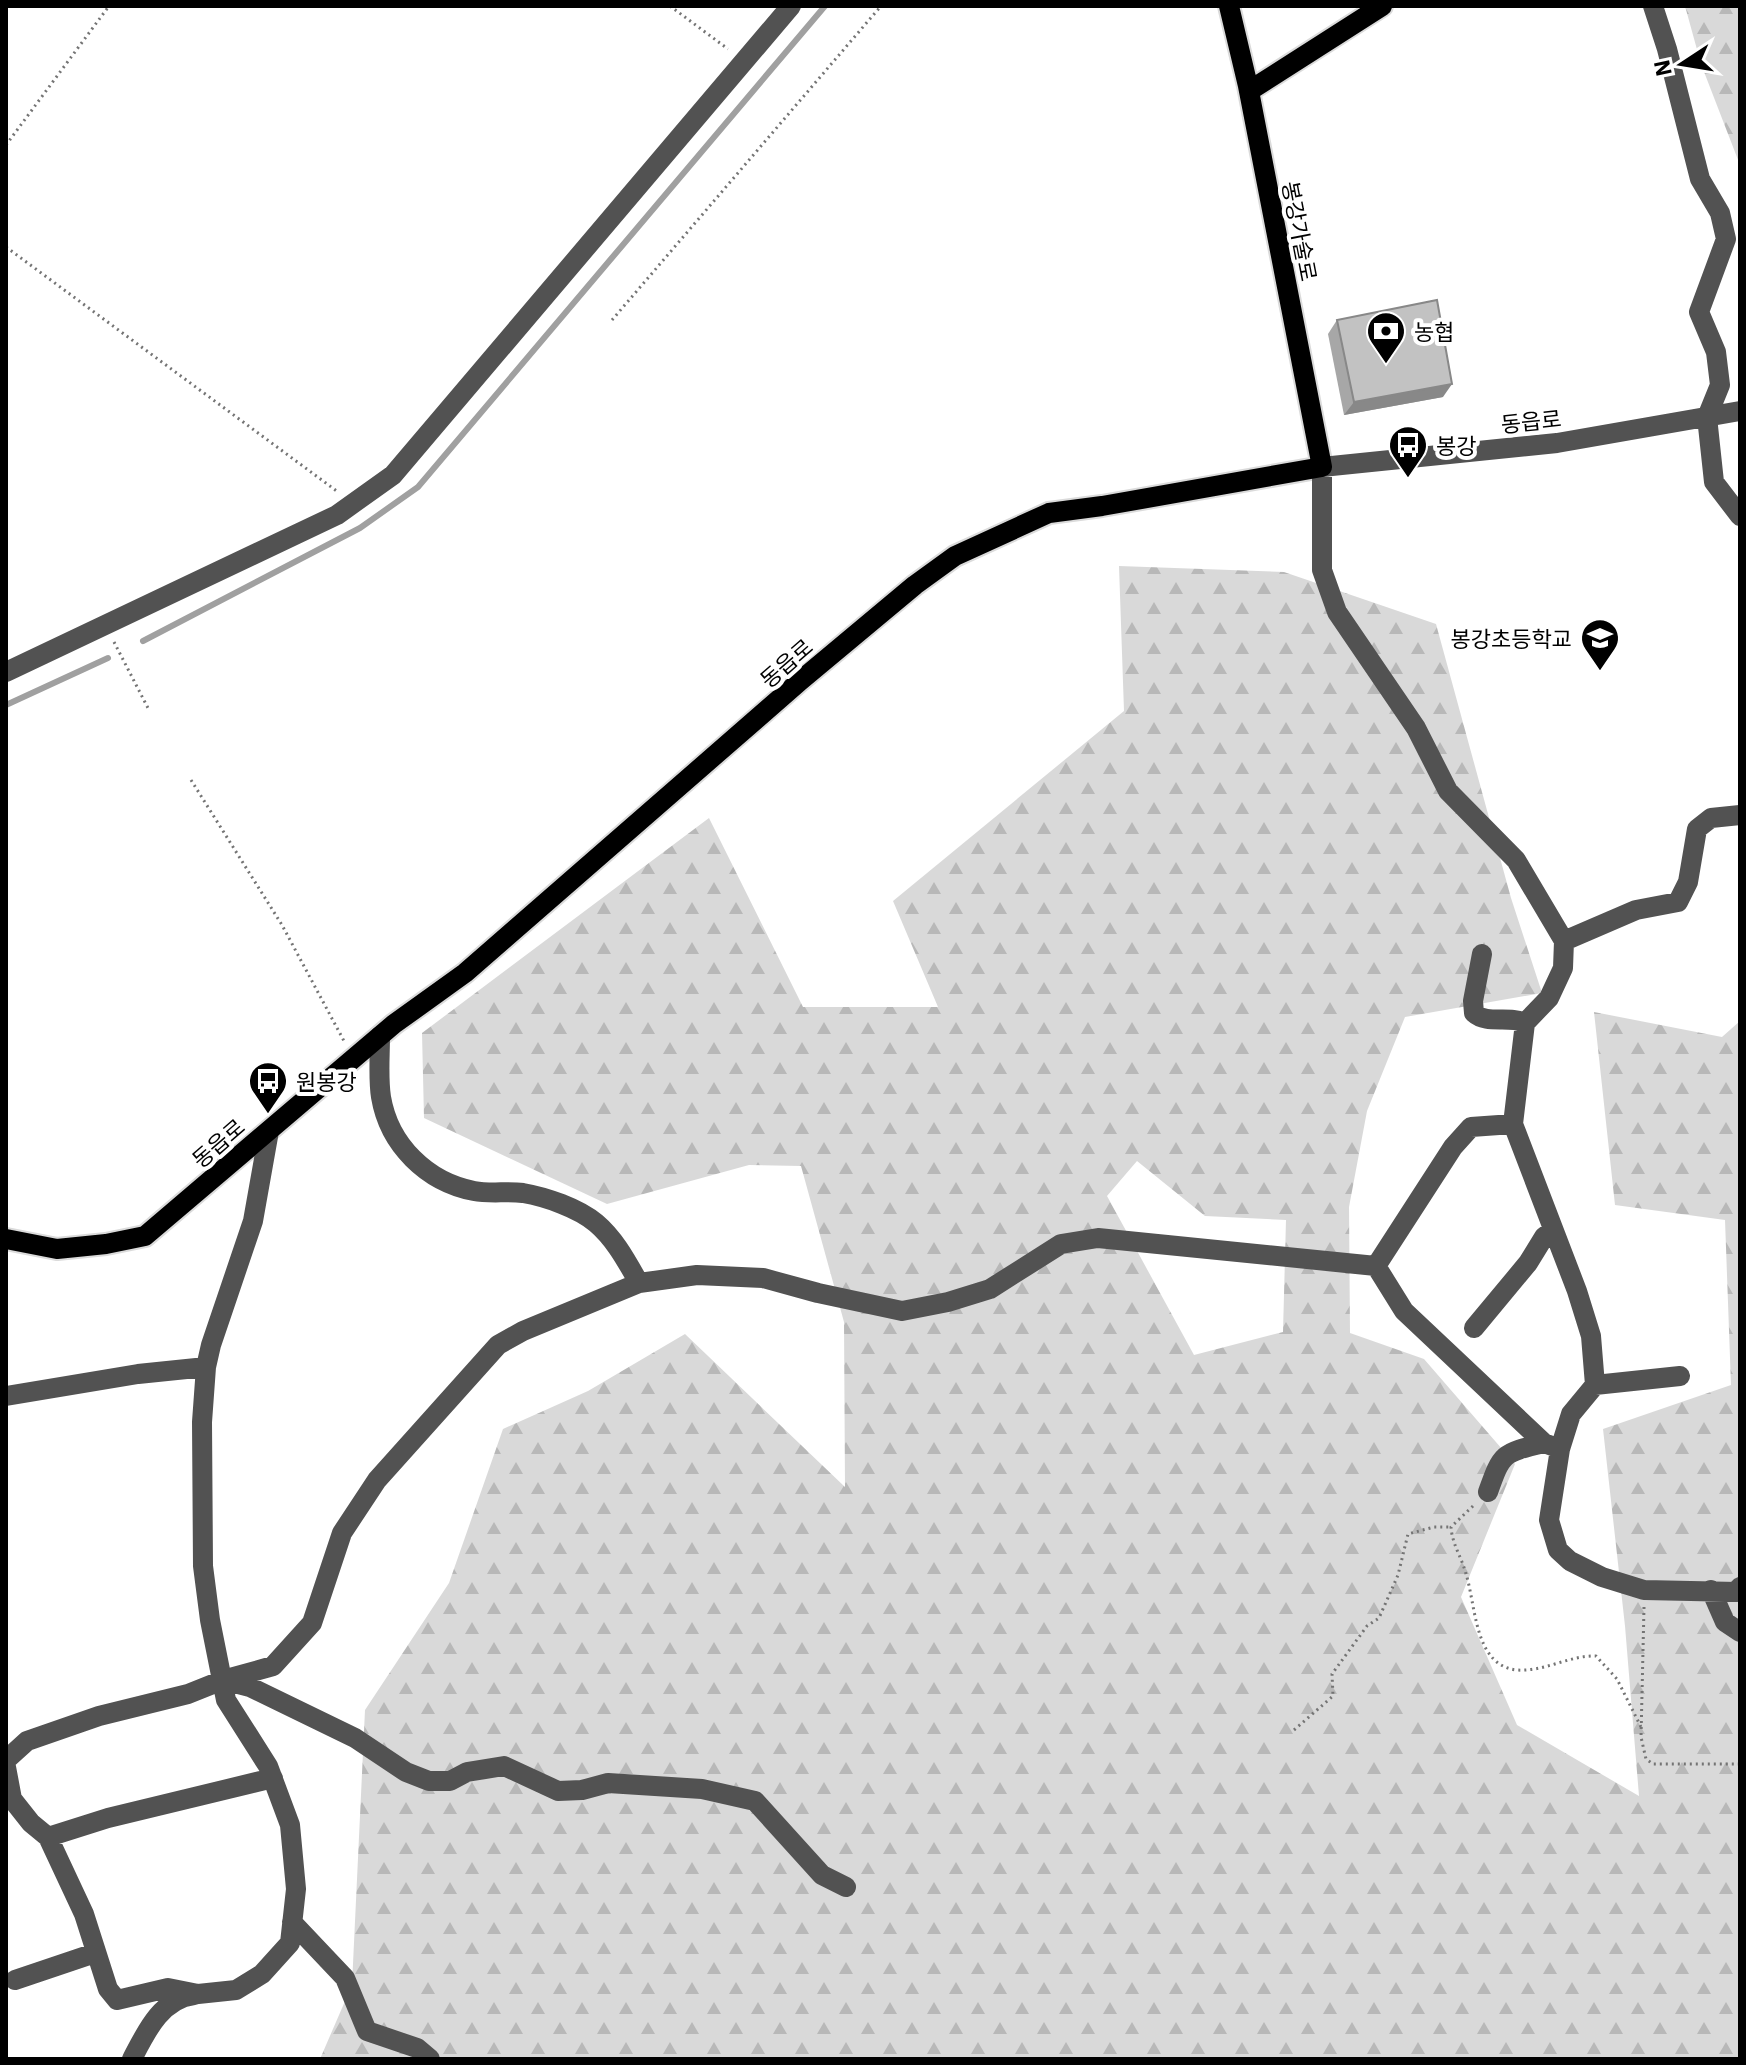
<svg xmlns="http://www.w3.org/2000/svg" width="1746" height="2065" font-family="'IBM Plex Sans','Noto Sans KR',sans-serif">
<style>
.forest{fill:url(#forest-firs);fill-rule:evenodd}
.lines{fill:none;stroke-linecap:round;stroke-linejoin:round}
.stream{stroke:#a0a0a0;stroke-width:6}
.major-casing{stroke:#dbdbdb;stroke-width:24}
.path{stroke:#747474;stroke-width:3;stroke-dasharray:2 4;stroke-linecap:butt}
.minor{stroke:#525252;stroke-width:20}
.major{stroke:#000;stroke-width:20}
.wall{fill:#a7a7a7}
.shaded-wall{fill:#888}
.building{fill:#c2c2c2;stroke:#888;stroke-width:2}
.labels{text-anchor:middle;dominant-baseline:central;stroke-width:8;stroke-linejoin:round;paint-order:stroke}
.street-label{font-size:22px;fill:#000;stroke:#fff}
.poi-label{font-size:22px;fill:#000;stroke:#fff;text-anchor:start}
</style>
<defs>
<pattern id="forest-firs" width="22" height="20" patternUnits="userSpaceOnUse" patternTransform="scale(2)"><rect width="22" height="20" fill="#d9d9d9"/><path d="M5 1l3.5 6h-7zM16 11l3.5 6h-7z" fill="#b8b8b8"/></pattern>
</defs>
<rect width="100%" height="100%" fill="#fff"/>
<path class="forest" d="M 1685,6 L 1740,6 L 1740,165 L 1701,64 Z
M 1119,566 L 1284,572 L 1436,624 L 1511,898 L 1542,993 L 1405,1017 L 1367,1111 L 1349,1207 L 1350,1333 L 1424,1359 L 1515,1464 L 1461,1597 L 1517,1725 L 1639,1796 L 1625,1626 L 1603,1429 L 1731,1385 L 1725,1220 L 1615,1205 L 1594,1012 L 1722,1037 L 1740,1021 L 1740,2059 L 320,2059 L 352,1985 L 365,1710 L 449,1583 L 503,1429 L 588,1391 L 685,1334 L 845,1487 L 844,1322 L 801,1166 L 749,1165 L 607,1204 L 424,1118 L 422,1033 L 709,818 L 803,1007 L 938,1007 L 893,901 L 1124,711 ZM 1137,1161 L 1205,1216 L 1286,1220 L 1283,1332 L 1194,1355 L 1107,1196 Z"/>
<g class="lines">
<path class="stream" d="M 143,641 L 360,528 L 418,487 L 825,6
M 6,705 L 108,658"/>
<defs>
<path id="major" d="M 1249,91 L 1382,6
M 6,1239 L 57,1249 L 106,1244 L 145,1236 L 394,1024 L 465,973 L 800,681 L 915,585 L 955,556 L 1049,513 L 1102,506 L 1322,467 L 1248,86 L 1229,6"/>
</defs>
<use href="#major" class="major-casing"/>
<path class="path" d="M 670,6 L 728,49
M 6,145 L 109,6
M 6,247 L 338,492
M 612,320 L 881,6
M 114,642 L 149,710
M 191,780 L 282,925 L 344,1041
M 1473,1506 L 1451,1527 C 1452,1544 1462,1558 1466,1574 C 1476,1605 1474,1666 1517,1670 C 1544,1672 1570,1655 1596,1656 L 1617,1679 L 1641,1727
M 1644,1607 L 1641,1737 L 1646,1759 L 1653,1764 L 1740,1764
M 1294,1730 L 1333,1696 L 1332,1674 L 1367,1626 L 1379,1618 L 1398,1575 L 1408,1534 L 1434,1527 L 1451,1527"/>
<path class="minor" d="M 1653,6 L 1667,49 L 1700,179 L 1720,213 L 1726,239 L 1699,312 L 1716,352 L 1720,385 L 1707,417 L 1714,482 L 1740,516
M 6,672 L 337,515 L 393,475 L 791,6
M 1564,941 L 1636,910 L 1678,902 L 1688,882 L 1697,829 L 1711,818 L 1740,815
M 1482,954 L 1473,1001 L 1474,1013 C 1487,1025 1509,1015 1525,1023
M 380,1036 C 380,1056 378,1078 381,1097 C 389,1145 427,1182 474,1191 C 490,1194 507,1191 523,1193 C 546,1197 578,1208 596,1223 C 615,1239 627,1262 639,1283
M 1376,1266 L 1404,1311 L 1544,1443 L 1560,1449
M 1376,1266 L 1453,1147 L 1471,1127 L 1513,1124
M 1474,1328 L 1528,1263 L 1544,1237 L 1553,1230
M 1680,1376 L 1595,1385 L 1571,1414 L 1560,1449 L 1549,1520 L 1558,1550 L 1570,1561 L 1602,1577 L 1644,1590 L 1737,1592 L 1740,1587
M 1595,1385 L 1591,1336 L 1577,1291 L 1513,1124 L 1525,1023 L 1549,998 L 1563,968 L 1564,941 L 1516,860 L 1448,791 L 1416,728 L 1337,612 L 1322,570 L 1322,467 L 1557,443 L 1740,411
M 6,1396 L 138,1374 L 206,1367
M 1488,1492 C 1502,1453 1502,1453 1544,1443
M 1711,1590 L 1725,1622 L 1740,1632
M 223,1680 L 250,1687 L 355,1738 L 406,1772 L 429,1781 L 450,1781 L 467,1772 L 504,1766 L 558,1791 L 582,1790 L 608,1783 L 702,1789 L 755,1801 L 822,1875 L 846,1887
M 6,1760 L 27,1741 L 99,1716 L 188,1694 L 223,1680 L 273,1666 L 312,1623 L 342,1533 L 377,1480 L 498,1345 L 523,1331 L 639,1283 L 697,1275 L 763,1278 L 818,1293 L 902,1311 L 948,1302 L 990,1289 L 1061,1244 L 1098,1238 L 1376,1266
M 6,1767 L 12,1799 L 31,1823 L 48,1837 L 84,1914 L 108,1989 L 117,2000 L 168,1988 L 198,1994 L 236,1990 L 262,1974 L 290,1943 L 296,1889 L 290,1825 L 268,1766 L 226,1700 L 210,1620 L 203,1566 L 202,1422 L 206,1367 L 211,1345 L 253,1221 L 269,1131
M 48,1837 L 108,1818 L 273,1778
M 292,1922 L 345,1978 L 367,2031 L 417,2048 L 430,2059
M 15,1980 L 95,1953
M 132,2059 C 146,2032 161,1999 194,1995"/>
<use href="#major" class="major"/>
</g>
<path class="wall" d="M 1337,320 L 1443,397 L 1344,415 L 1328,334 Z"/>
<path class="shaded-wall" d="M 1452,384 L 1443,397 L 1344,415 L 1354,402 Z"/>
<path class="building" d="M 1437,300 L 1452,384 L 1354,402 L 1337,320 Z"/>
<defs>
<symbol id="bank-pin" viewBox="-11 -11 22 30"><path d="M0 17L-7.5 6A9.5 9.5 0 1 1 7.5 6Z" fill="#000" stroke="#fff"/><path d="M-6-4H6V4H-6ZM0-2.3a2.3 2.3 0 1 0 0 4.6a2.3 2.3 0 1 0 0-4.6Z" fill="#fff"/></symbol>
<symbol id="bus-pin" viewBox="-11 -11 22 30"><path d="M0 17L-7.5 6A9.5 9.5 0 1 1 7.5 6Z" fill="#000" stroke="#fff"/><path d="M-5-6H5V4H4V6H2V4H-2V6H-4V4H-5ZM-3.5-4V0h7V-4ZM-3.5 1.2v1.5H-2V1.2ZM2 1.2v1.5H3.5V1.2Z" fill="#fff"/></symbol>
<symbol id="school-pin" viewBox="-11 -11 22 30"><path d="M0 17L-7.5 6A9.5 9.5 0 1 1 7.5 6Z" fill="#000" stroke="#fff"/><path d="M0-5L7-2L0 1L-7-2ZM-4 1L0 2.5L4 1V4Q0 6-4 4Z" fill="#fff"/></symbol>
</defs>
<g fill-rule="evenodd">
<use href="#bank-pin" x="1364" y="309" width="44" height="60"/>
<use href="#bus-pin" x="1386" y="423" width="44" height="60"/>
<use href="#school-pin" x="1578" y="616" width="44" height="60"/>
<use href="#bus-pin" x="246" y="1059" width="44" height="60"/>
</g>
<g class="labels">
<g class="street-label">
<text transform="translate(1300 231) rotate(79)">봉강가술로</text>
<text transform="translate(1531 421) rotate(-6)">동읍로</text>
<text transform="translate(786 663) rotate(-41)">동읍로</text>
<text transform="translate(218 1143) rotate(-41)">동읍로</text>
</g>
<g class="poi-label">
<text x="1414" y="331">농협</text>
<text x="1436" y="445">봉강</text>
<text x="1572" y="638" text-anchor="end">봉강초등학교</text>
<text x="296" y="1081">원봉강</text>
</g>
</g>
<rect width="1746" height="2065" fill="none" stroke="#000000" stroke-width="16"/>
<g transform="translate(1682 64) rotate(258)" stroke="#ffffff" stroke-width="6" paint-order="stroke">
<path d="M0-6L14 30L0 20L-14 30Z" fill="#000000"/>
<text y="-12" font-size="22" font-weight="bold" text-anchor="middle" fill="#000000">N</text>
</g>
</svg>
